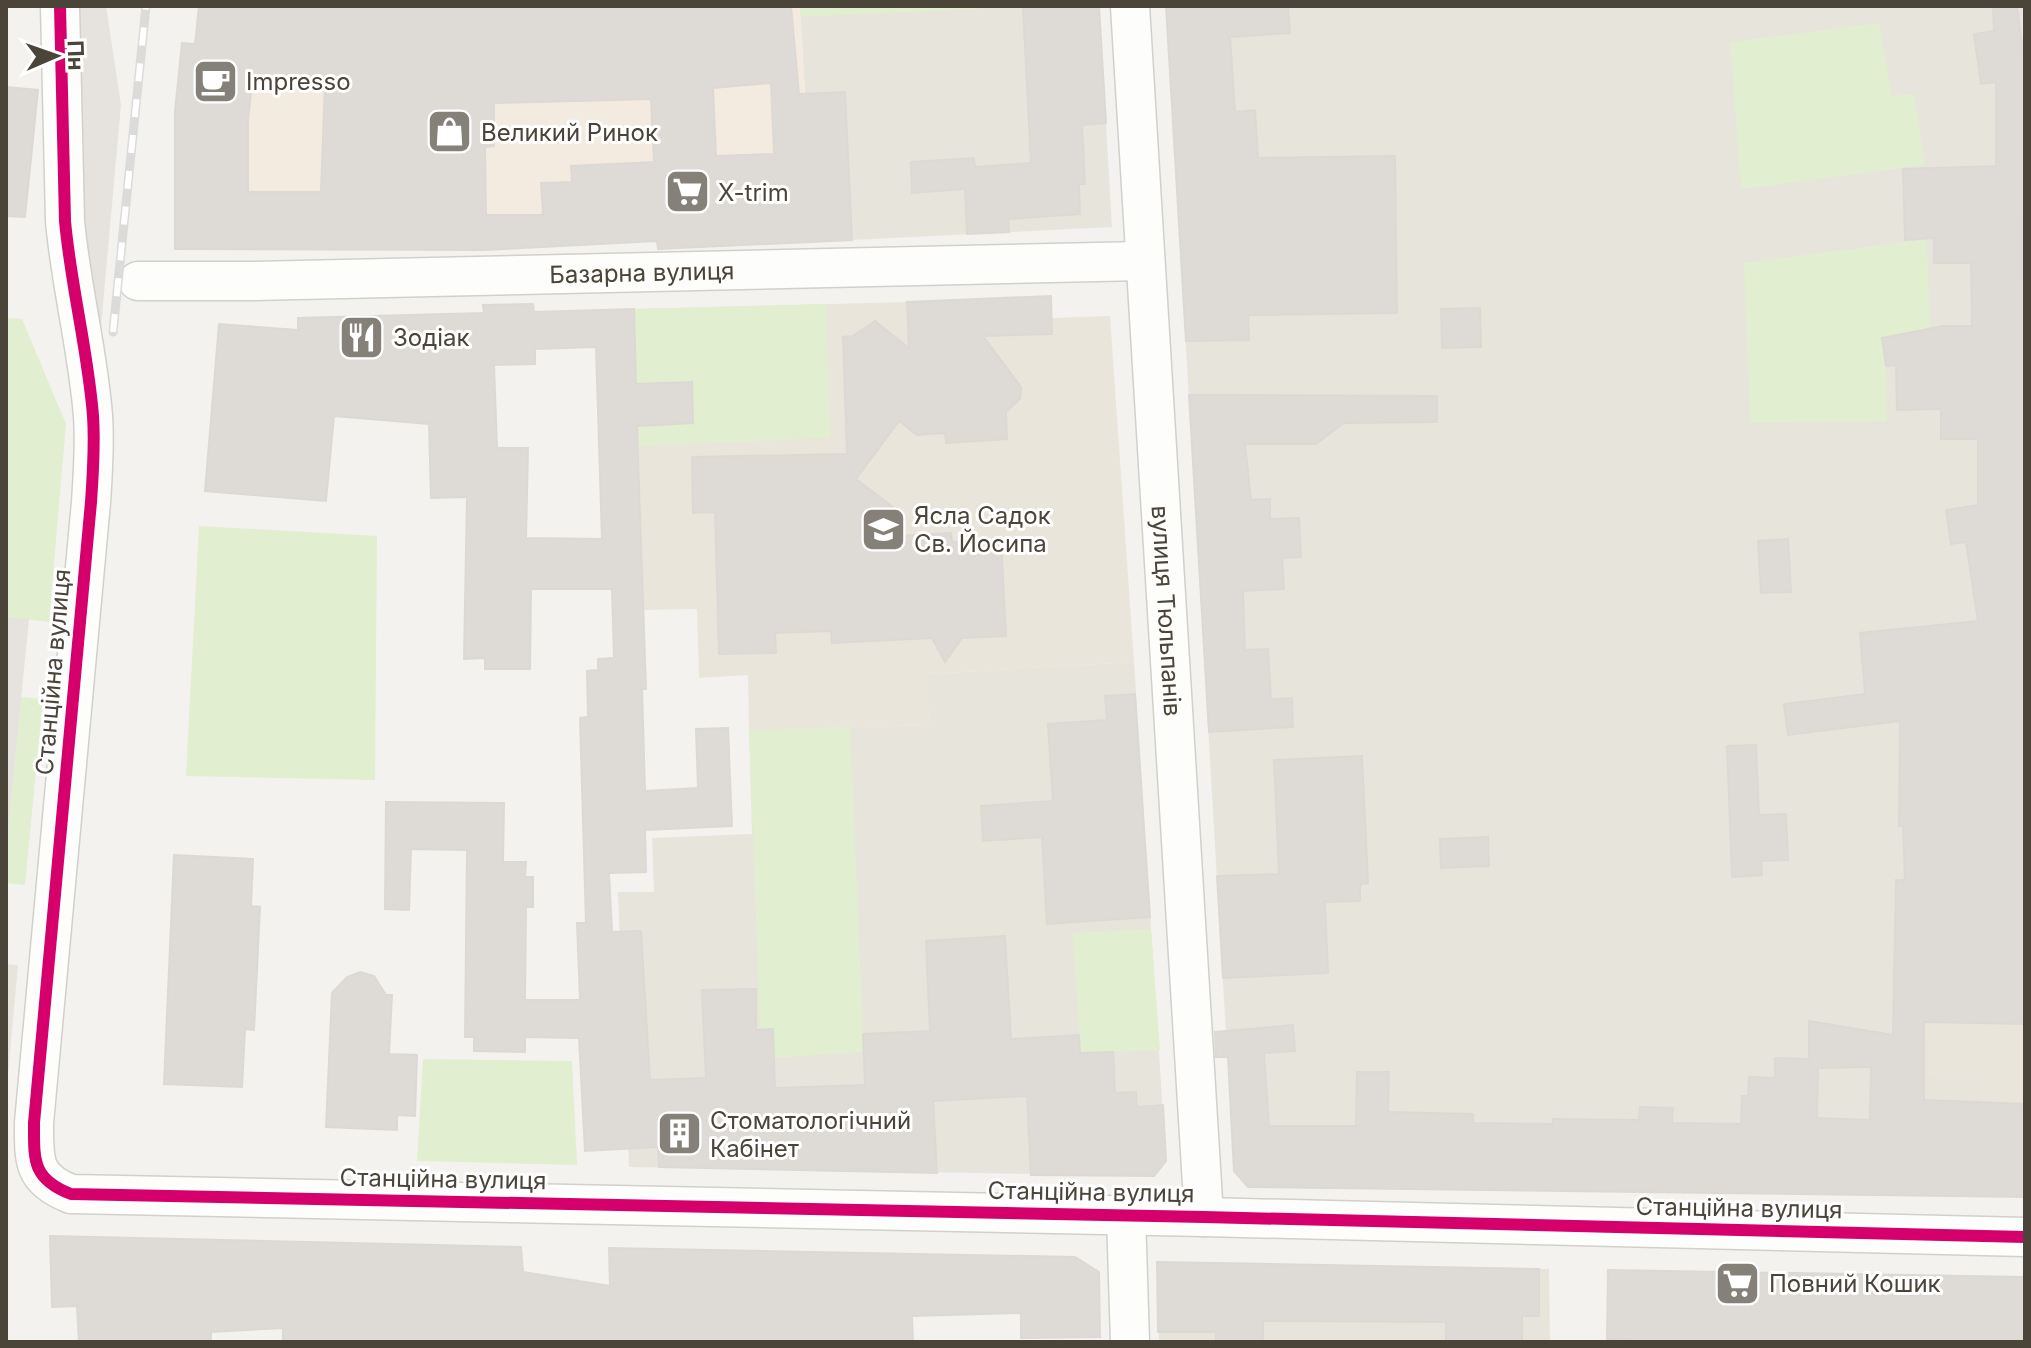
<svg xmlns="http://www.w3.org/2000/svg" width="2031" height="1348" font-family="Inter,sans-serif">
<style>
.residential{fill:#e7e4dc}
.commercial{fill:#f3ebdf}
.education{fill:#eae5da}
.green{fill:#e1eecf}
.parking{fill:#e6e3df}
.building{fill:#dedbd6;stroke:#dcd9d4;stroke-width:2;fill-rule:evenodd}
.lines{fill:none;stroke-linecap:round;stroke-linejoin:round}
.minor-casing{stroke:#d2d0cb;stroke-width:41}
.minor{stroke:#fdfdfc;stroke-width:38}
.rail-casing{stroke:#dbdbda;stroke-width:9}
.rail{stroke:#fff;stroke-width:6;stroke-dasharray:18;stroke-linecap:butt}
.cycleway-casing{stroke:#fff;stroke-width:17}
.cycleway{stroke:#d6006c;stroke-width:12}
.labels{text-anchor:middle;dominant-baseline:central;stroke-width:6;stroke-linejoin:round;paint-order:stroke}
.poi-label{font-size:24px;fill:#4b4439;stroke:#fff;text-anchor:start}
.street-label{font-size:24px;fill:#4b4439;stroke:#fff}
</style>
<rect width="100%" height="100%" fill="#f4f2ee"/>
<path class="residential" d="M 800,6 L 1099,6 L 1112,227 L 852,240 L 845,93 L 805,94 Z
M 1166,6 L 2025,6 L 2025,1197 L 1248,1187 L 1234,1171 Z
M 1134,662 L 1166,1161 L 1154,1176 L 629,1167 L 618,892 L 654,892 L 652,838 L 752,834 L 749,730 L 930,725 L 927,674 Z
M 6,964 L 18,965 L 6,1098 Z
M 1157,1263 L 1549,1269 L 1550,1342 L 1159,1342 Z"/>
<path class="commercial" d="M 260,6 L 800,6 L 805,94 L 845,92 L 852,240 L 658,249 L 657,241 L 493,250 L 492,215 L 324,214 L 323,193 L 248,192 L 248,120 Z"/>
<path class="education" d="M 907,302 L 909,338 L 1052,334 L 1052,318 L 1110,316 L 1134,662 L 928,674 L 930,725 L 749,730 L 748,675 L 699,678 L 697,609 L 644,610 L 634,309 Z
M 1895,967 L 2025,970 L 2025,1197 L 1977,1196 L 1981,1079 L 1928,1078 L 1929,1041 L 1893,1041 Z"/>
<path class="green" d="M 800,6 L 995,6 L 995,8 L 800,17 Z
M 1879,23 L 1892,96 L 1914,94 L 1925,165 L 1741,189 L 1730,42 Z
M 1927,239 L 1930,329 L 1883,338 L 1886,366 L 1887,421 L 1750,423 L 1744,263 Z
M 826,304 L 830,438 L 638,446 L 634,309 Z
M 6,318 L 22,319 L 66,424 L 49,622 L 6,617 Z
M 199,526 L 377,536 L 375,780 L 186,776 Z
M 21,697 L 43,699 L 25,885 L 6,883 L 6,851 Z
M 850,727 L 864,1052 L 774,1058 L 773,1030 L 760,1030 L 749,730 Z
M 1151,929 L 1160,1050 L 1080,1053 L 1073,933 Z
M 423,1059 L 572,1061 L 577,1165 L 417,1161 Z"/>
<path class="parking" d="M 60,6 L 106,6 L 121,105 L 93,415 Z
M 6,617 L 29,619 L 6,852 Z"/>
<path class="building" d="M 199,6 L 791,6 L 799,94 L 845,92 L 852,240 L 658,249 L 657,241 L 484,250 L 175,249 L 175,111 L 182,43 L 195,44 ZM 253,75 L 325,83 L 321,192 L 248,192 L 248,120 ZM 771,83 L 774,154 L 716,156 L 713,88 ZM 651,99 L 654,162 L 571,166 L 572,182 L 541,183 L 543,215 L 486,215 L 485,147 L 494,146 L 494,103 Z
M 1099,6 L 1106,123 L 1082,125 L 1085,184 L 1079,184 L 1080,214 L 1008,219 L 1009,232 L 967,234 L 965,189 L 912,193 L 911,162 L 974,158 L 975,167 L 1031,163 L 1023,7 Z
M 1166,6 L 1288,6 L 1290,33 L 1230,37 L 1235,112 L 1255,110 L 1258,158 L 1395,156 L 1397,313 L 1248,315 L 1249,340 L 1186,341 Z
M 1993,6 L 2017,6 L 2025,68 L 2025,220 L 2022,220 L 2025,328 L 2025,1024 L 1924,1022 L 1924,1100 L 2025,1104 L 2025,1197 L 1248,1187 L 1234,1171 L 1228,1057 L 1216,1057 L 1215,1032 L 1293,1025 L 1295,1051 L 1264,1053 L 1269,1126 L 1356,1126 L 1357,1072 L 1389,1072 L 1388,1112 L 1473,1114 L 1473,1123 L 1553,1124 L 1553,1119 L 1639,1120 L 1640,1107 L 1673,1108 L 1672,1123 L 1741,1124 L 1742,1096 L 1748,1096 L 1749,1077 L 1775,1078 L 1775,1058 L 1809,1059 L 1809,1021 L 1893,1035 L 1896,880 L 1905,880 L 1903,826 L 1899,826 L 1900,721 L 1788,735 L 1784,704 L 1865,694 L 1860,633 L 1978,621 L 1966,542 L 1951,544 L 1946,510 L 1978,505 L 1978,439 L 1941,439 L 1941,409 L 1897,410 L 1896,365 L 1886,366 L 1882,338 L 1943,326 L 1972,326 L 1971,263 L 1934,263 L 1934,238 L 1905,240 L 1903,169 L 1996,166 L 1996,82 L 1981,84 L 1974,34 L 1994,31 ZM 1871,1067 L 1870,1120 L 1817,1118 L 1818,1068 Z
M 6,87 L 38,90 L 25,217 L 6,216 Z
M 1051,296 L 1052,334 L 983,336 L 1021,387 L 1020,399 L 1006,412 L 1007,439 L 946,443 L 945,433 L 917,435 L 899,421 L 856,479 L 893,507 L 894,536 L 951,533 L 952,542 L 1001,539 L 1006,636 L 962,638 L 945,662 L 932,638 L 832,643 L 831,631 L 775,633 L 776,653 L 719,654 L 715,512 L 693,513 L 692,457 L 847,454 L 843,337 L 853,336 L 875,321 L 909,348 L 907,302 Z
M 533,304 L 534,312 L 634,309 L 636,384 L 692,382 L 693,423 L 637,426 L 646,689 L 642,689 L 645,791 L 698,788 L 696,729 L 728,728 L 732,826 L 645,830 L 646,872 L 609,873 L 612,932 L 641,931 L 650,1080 L 706,1078 L 702,990 L 756,989 L 756,1030 L 773,1029 L 775,1088 L 865,1085 L 863,1034 L 930,1031 L 926,941 L 1005,936 L 1011,1039 L 1079,1035 L 1080,1053 L 1113,1052 L 1115,1093 L 1136,1092 L 1137,1107 L 1163,1105 L 1166,1161 L 1154,1176 L 1031,1175 L 1027,1096 L 933,1101 L 937,1173 L 659,1167 L 658,1147 L 585,1151 L 579,1038 L 525,1037 L 525,1052 L 474,1051 L 474,1037 L 465,1037 L 467,850 L 411,849 L 409,910 L 385,909 L 386,802 L 504,803 L 503,862 L 526,862 L 525,877 L 533,877 L 533,907 L 526,907 L 525,1000 L 580,1000 L 577,923 L 586,923 L 580,718 L 588,717 L 587,671 L 598,670 L 598,659 L 614,658 L 612,589 L 531,589 L 530,669 L 485,669 L 485,658 L 464,659 L 467,497 L 431,498 L 429,424 L 334,416 L 326,501 L 205,491 L 219,324 L 298,330 L 298,318 L 484,313 L 483,305 ZM 596,347 L 602,539 L 526,538 L 528,448 L 497,448 L 494,365 L 535,364 L 535,349 Z
M 1480,308 L 1481,347 L 1442,348 L 1441,309 Z
M 1189,395 L 1437,396 L 1437,422 L 1344,423 L 1316,444 L 1245,444 L 1251,500 L 1270,499 L 1270,519 L 1299,518 L 1301,557 L 1282,558 L 1284,589 L 1243,591 L 1245,650 L 1268,649 L 1271,699 L 1292,698 L 1293,727 L 1209,732 Z
M 1788,539 L 1791,592 L 1761,593 L 1758,541 Z
M 1135,694 L 1150,917 L 1047,924 L 1042,837 L 983,841 L 981,806 L 1053,801 L 1048,724 L 1107,720 L 1105,696 Z
M 1756,745 L 1759,815 L 1786,814 L 1788,860 L 1761,861 L 1762,875 L 1732,877 L 1727,746 Z
M 1362,756 L 1368,883 L 1360,884 L 1360,901 L 1325,902 L 1328,973 L 1223,978 L 1217,876 L 1279,874 L 1274,760 Z
M 1488,837 L 1489,866 L 1441,868 L 1440,839 Z
M 174,855 L 253,859 L 251,906 L 260,907 L 254,1030 L 245,1029 L 242,1087 L 164,1084 Z
M 360,972 L 374,976 L 386,995 L 392,995 L 389,1054 L 417,1055 L 415,1116 L 397,1115 L 397,1130 L 326,1127 L 332,993 L 347,977 Z
M 50,1236 L 521,1247 L 523,1272 L 610,1286 L 609,1248 L 1075,1257 L 1099,1272 L 1100,1337 L 1021,1338 L 1021,1313 L 912,1316 L 913,1342 L 283,1342 L 283,1328 L 211,1332 L 211,1342 L 79,1342 L 77,1306 L 52,1307 Z
M 1157,1262 L 1539,1269 L 1539,1316 L 1522,1316 L 1522,1342 L 1446,1342 L 1446,1322 L 1263,1321 L 1263,1342 L 1216,1342 L 1216,1332 L 1158,1332 Z
M 1608,1270 L 2025,1277 L 2025,1342 L 1715,1342 L 1607,1339 Z"/>
<g class="lines">
<defs>
<g id="minor">
<path d="M 60,6 L 65,221 C 71,287 88,351 93,416 C 95,444 93,474 91,502 L 34,1123 C 34,1160 32,1179 71,1194 L 1204,1217 L 2025,1237"/>
<path id="s1" d="M 1130,6 L 1204,1217"/>
<path id="s2" d="M 138,281 L 253,281 L 1143,261"/>
<path d="M 1126,1215 L 1130,1342"/>
</g>
</defs>
<use href="#minor" class="minor-casing"/>
<use href="#minor" class="minor"/>
<defs>
<path id="rail" d="M 113,332 L 146,6"/>
</defs>
<use href="#rail" class="rail-casing"/>
<use href="#rail" class="rail"/>
<defs>
<path id="cycleway" d="M 60,6 L 65,221 C 71,287 88,351 93,416 C 95,444 93,474 91,502 L 34,1123 C 34,1160 32,1179 71,1194 L 1204,1217 L 2025,1237"/>
</defs>
<use href="#cycleway" class="cycleway-casing"/>
<use href="#cycleway" class="cycleway"/>
</g>
<defs>
<symbol id="cafe-square" viewBox="-11 -11 22 22"><rect x="-9" y="-9" width="18" height="18" rx="4" fill="#868178" stroke="#fff"/><path d="M-5.5-4.5H6V0H3Q3 3.5 0 3.5H-2.5Q-5.5 3.5-5.5 0ZM3-3.2v2h1.7v-2ZM-6 4.5H4V6H-6Z" fill="#fff"/></symbol>
<symbol id="shop-square" viewBox="-11 -11 22 22"><rect x="-9" y="-9" width="18" height="18" rx="4" fill="#868178" stroke="#fff"/><path d="M-5-2.5h2.3a2.7 3.5 0 0 1 5.4 0H5L5.5 6h-11ZM-1.5-2.5h3a1.5 2.3 0 0 0-3 0Z" fill="#fff"/></symbol>
<symbol id="supermarket-square" viewBox="-11 -11 22 22"><rect x="-9" y="-9" width="18" height="18" rx="4" fill="#868178" stroke="#fff"/><path d="M-6-5.5h2.5l.6 2H6L4.5 2H-2.5L-4.4-4H-6ZM-1.5 3.2a1.3 1.3 0 1 0 .1 0ZM3 3.2a1.3 1.3 0 1 0 .1 0Z" fill="#fff"/></symbol>
<symbol id="restaurant-square" viewBox="-11 -11 22 22"><rect x="-9" y="-9" width="18" height="18" rx="4" fill="#868178" stroke="#fff"/><path d="M-5-6h1v4h1v-4h1v4h1v-4h1v5L-1.5 .5V6h-2V.5L-5-1ZM5-6V6H3V1.5H1.5Q1.5-4 5-6Z" fill="#fff"/></symbol>
<symbol id="school-square" viewBox="-11 -11 22 22"><rect x="-9" y="-9" width="18" height="18" rx="4" fill="#868178" stroke="#fff"/><path d="M0-5L7-2L0 1L-7-2ZM-4 1L0 2.5L4 1V4Q0 6-4 4Z" fill="#fff"/></symbol>
<symbol id="building-square" viewBox="-11 -11 22 22"><rect x="-9" y="-9" width="18" height="18" rx="4" fill="#868178" stroke="#fff"/><path d="M-4-6H4V6H1V3H-1V6H-4ZM-2.5-4.3h1.7v1.8h-1.7ZM.8-4.3h1.7v1.8H.8ZM-2.5-1h1.7V.8h-1.7ZM.8-1h1.7V.8H.8Z" fill="#fff"/></symbol>
</defs>
<g fill-rule="evenodd">
<use href="#cafe-square" x="190" y="56" width="51" height="51"/>
<use href="#shop-square" x="424" y="106" width="51" height="51"/>
<use href="#supermarket-square" x="662" y="166" width="51" height="51"/>
<use href="#restaurant-square" x="336" y="312" width="51" height="51"/>
<use href="#school-square" x="858" y="504" width="51" height="51"/>
<use href="#building-square" x="654" y="1108" width="51" height="51"/>
<use href="#supermarket-square" x="1712" y="1258" width="51" height="51"/>
</g>
<g class="labels">
<g class="poi-label">
<text x="246" y="81">Impresso</text>
<text x="481" y="132">Великий Ринок</text>
<text x="718" y="192">X-trim</text>
<text x="393" y="337">Зодіак</text>
<text x="914" y="515">Ясла Садок<tspan x="914" dy="28">Св. Йосипа</tspan></text>
<text x="710" y="1120">Стоматологічний<tspan x="710" dy="28">Кабінет</tspan></text>
<text x="1769" y="1283">Повний Кошик</text>
</g>
<g class="street-label">
<text stroke="none"><textPath href="#s2" startOffset="504">Базарна вулиця</textPath></text>
<text stroke="none"><textPath href="#s1" startOffset="606">вулиця Тюльпанів</textPath></text>
<text transform="translate(53 672) rotate(-85)">Станційна вулиця</text>
<text transform="translate(443 1179) rotate(1)">Станційна вулиця</text>
<text transform="translate(1091 1192) rotate(1)">Станційна вулиця</text>
<text transform="translate(1739 1208) rotate(1)">Станційна вулиця</text>
</g>
</g>
<rect width="2031" height="1348" fill="none" stroke="#4b4439" stroke-width="16"/>
<g transform="translate(56 56) rotate(88)" stroke="#ffffff" stroke-width="6" paint-order="stroke">
<path d="M0-6L14 30L0 20L-14 30Z" fill="#4b4439"/>
<text y="-12" font-size="22" font-weight="bold" text-anchor="middle" fill="#4b4439">Пн</text>
</g>
</svg>
